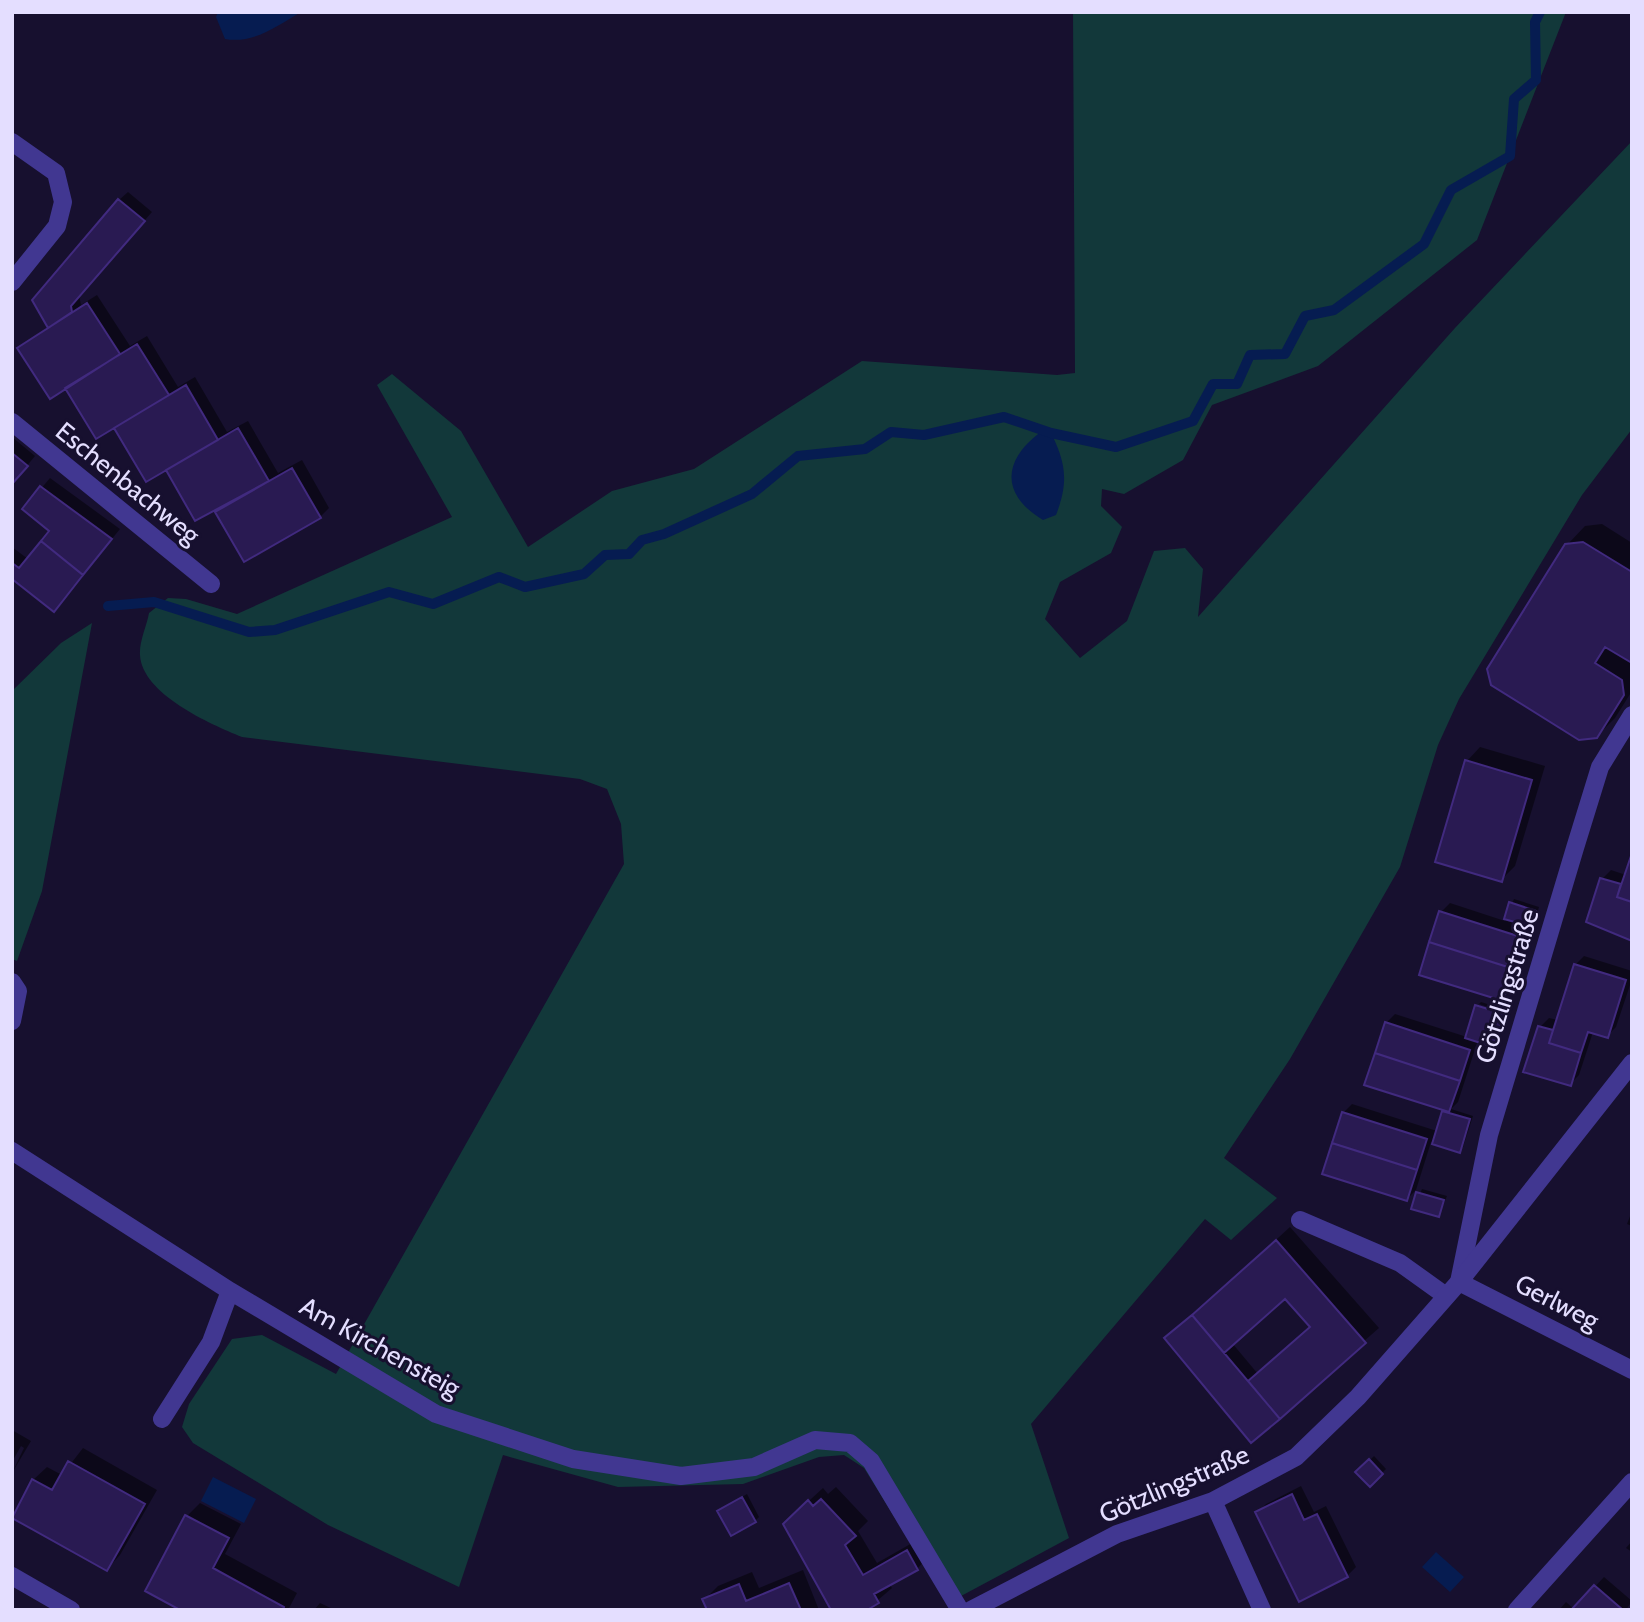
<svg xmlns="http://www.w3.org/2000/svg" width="1644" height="1622" font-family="Cabin,sans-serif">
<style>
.green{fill:#12383a}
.water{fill:#061c51}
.shadow{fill:#0007;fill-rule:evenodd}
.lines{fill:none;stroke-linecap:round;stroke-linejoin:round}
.stream{stroke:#061c51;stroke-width:10}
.building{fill:#291a52;stroke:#412a7f;stroke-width:2}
.service{stroke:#413791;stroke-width:18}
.minor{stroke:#413791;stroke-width:18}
.labels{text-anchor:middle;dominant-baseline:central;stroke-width:6;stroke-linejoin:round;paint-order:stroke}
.street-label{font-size:26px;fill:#e4deff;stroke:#17102f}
</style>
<rect width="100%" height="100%" fill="#17102f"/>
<path class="green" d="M 1073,12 L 1566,12 L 1477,240 L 1318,366 L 1212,405 L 1183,460 L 1124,494 L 1102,489 L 1101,506 L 1122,527 L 1111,553 L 1060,582 L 1045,619 L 1080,658 L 1127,621 L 1154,551 L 1185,548 L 1203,569 L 1198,617 L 1455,328 L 1632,141 L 1632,429 L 1582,495 L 1459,699 L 1438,745 L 1400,867 L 1290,1059 L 1224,1158 L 1277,1198 L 1231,1240 L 1205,1219 L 1031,1424 L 1069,1538 L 948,1603 L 864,1468 L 844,1455 L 819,1457 L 743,1484 L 618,1487 L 503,1455 L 459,1587 L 328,1525 L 193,1443 L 182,1427 L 189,1404 L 232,1339 L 262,1335 L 336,1374 L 624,864 L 621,824 L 607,789 L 580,779 L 242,737 C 210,724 142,694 140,655 C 139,642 147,625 149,613 L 168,598 L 186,599 L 237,614 L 452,517 L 377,385 L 392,374 L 461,431 L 528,547 L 612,491 L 694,469 L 862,361 L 1057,375 L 1075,373 Z
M 92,623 L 42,891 L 17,961 L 12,959 L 12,691 L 61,643 Z"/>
<path class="water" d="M 218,12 L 301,12 C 277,26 254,44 225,39 L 216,17 Z
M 1048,427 C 1065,460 1070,479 1056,515 L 1043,520 C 995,491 1006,454 1048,427 Z
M 213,1477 L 256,1499 L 244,1523 L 201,1501 Z
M 1436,1552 L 1464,1577 L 1450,1592 L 1422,1567 Z"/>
<path class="shadow" d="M 128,192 L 152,212 L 79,295 L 81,305 L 97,295 L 130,346 L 147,336 L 178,387 L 195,377 L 227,432 L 248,421 L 278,473 L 302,460 L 329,508 L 320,517 L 245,560 L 216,509 L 19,348 L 49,326 L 119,200 Z
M 12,437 L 35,456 L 12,484 Z
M 50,478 L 120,529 L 62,600 L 12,579 L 12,547 L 28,559 L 51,530 L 24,509 Z
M 1602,524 L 1632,543 L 1632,691 L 1615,718 L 1596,737 L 1567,545 L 1585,526 Z
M 1480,747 L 1545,766 L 1515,866 L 1501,880 L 1467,761 Z
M 1611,870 L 1626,875 L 1632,939 L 1602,879 Z
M 1514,899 L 1539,907 L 1535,921 L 1529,928 L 1531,929 L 1512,990 L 1503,999 L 1441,912 L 1450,903 L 1505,921 Z
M 1584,956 L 1632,971 L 1632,979 L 1616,1027 L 1607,1036 L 1593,1032 L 1579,1075 L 1570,1084 L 1540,1027 L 1549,1018 L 1558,1020 L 1575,965 Z
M 1481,1002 L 1506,1010 L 1506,1013 L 1479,1004 Z
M 1477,1007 L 1505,1016 L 1493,1045 L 1478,1040 L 1458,1102 L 1451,1109 L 1473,1116 L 1463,1147 L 1459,1151 L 1431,1142 L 1416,1190 L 1407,1199 L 1343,1113 L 1352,1104 L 1437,1131 L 1446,1110 L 1386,1023 L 1395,1014 L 1467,1037 Z
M 1422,1189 L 1447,1196 L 1439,1215 L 1414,1208 Z
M 1632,1211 L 1632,1226 L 1627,1224 Z
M 1290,1227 L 1379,1328 L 1251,1440 L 1203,1306 ZM 1285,1297 L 1311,1326 L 1258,1374 L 1232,1343 Z
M 12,1430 L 31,1441 L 12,1473 L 24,1448 L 21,1446 L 12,1462 Z
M 83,1448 L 157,1490 L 120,1555 L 107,1569 L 13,1517 L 33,1480 L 47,1467 L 62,1475 Z
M 1374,1456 L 1386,1469 L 1370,1485 L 1358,1472 Z
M 1301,1486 L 1314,1512 L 1326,1506 L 1356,1567 L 1347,1576 L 1257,1513 L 1266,1504 Z
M 836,1487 L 868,1521 L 858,1531 L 877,1563 L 921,1538 L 930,1555 L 917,1569 L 889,1584 L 892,1588 L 871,1606 L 873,1610 L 833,1610 L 799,1510 L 823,1488 L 828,1494 Z
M 747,1494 L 759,1517 L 755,1521 L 719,1511 Z
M 200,1503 L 241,1524 L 225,1554 L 297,1593 L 288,1610 L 184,1610 L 187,1516 Z
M 1632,1541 L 1632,1552 L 1626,1548 Z
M 803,1570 L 819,1610 L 708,1610 L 704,1600 L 718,1586 L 752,1572 L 759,1588 Z
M 1604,1577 L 1632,1601 L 1626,1610 L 1559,1610 L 1566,1602 L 1574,1609 Z
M 320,1603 L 335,1610 L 314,1610 Z"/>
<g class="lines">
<path class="stream" d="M 108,606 L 154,602 L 249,632 L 275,630 L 389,592 L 433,604 L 499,577 L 525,587 L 584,574 L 605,555 L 629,554 L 642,540 L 664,534 L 752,494 L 798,456 L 865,449 L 891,432 L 924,435 L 1004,417 L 1051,433 L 1116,447 L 1193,421 L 1213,384 L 1237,384 L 1250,355 L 1285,354 L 1305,316 L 1334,310 L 1424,244 L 1451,190 L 1510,156 L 1514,99 L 1536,80 L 1535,22 L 1540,12"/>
</g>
<path class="building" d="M 118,199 L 145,221 L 71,306 L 72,312 L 48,328 L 32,300 Z
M 87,303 L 120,354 L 50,399 L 17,348 Z
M 137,344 L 169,395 L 96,439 L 65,388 Z
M 186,385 L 218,440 L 146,482 L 114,428 Z
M 238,428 L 269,481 L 195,521 L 166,470 Z
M 12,453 L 28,466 L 12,484 Z
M 292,468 L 321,518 L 244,562 L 215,512 Z
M 40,486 L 112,539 L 83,575 L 41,541 L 49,531 L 22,509 Z
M 41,541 L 83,575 L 54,612 L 12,579 L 12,563 L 19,568 Z
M 1583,542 L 1632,572 L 1632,663 L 1605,647 L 1595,663 L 1622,680 L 1624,695 L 1597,738 L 1579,740 L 1491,685 L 1487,669 L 1565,544 Z
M 1465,760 L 1532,780 L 1502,882 L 1435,862 Z
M 1632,853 L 1632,902 L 1617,897 Z
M 1600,878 L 1621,884 L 1617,897 L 1632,902 L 1632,941 L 1586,922 Z
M 1509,902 L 1536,911 L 1532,927 L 1504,919 Z
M 1439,911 L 1524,938 L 1514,969 L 1429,942 Z
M 1429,942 L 1514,969 L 1503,1001 L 1419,975 Z
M 1574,964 L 1626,980 L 1608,1038 L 1588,1032 L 1581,1053 L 1549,1043 Z
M 1475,1005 L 1504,1014 L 1493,1047 L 1465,1038 Z
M 1385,1022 L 1470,1050 L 1460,1081 L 1375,1053 Z
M 1538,1026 L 1553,1030 L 1549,1043 L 1581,1053 L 1571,1086 L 1523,1072 Z
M 1375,1053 L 1460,1081 L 1449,1112 L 1364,1085 Z
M 1442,1111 L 1470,1119 L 1460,1153 L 1432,1144 Z
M 1342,1112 L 1427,1139 L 1417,1170 L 1332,1143 Z
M 1332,1143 L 1417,1170 L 1407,1201 L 1322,1174 Z
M 1416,1192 L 1444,1200 L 1439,1217 L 1411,1209 Z
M 1276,1240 L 1366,1343 L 1280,1419 L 1248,1381 L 1310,1327 L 1285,1299 L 1224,1353 L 1192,1315 Z
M 1192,1315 L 1280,1419 L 1251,1443 L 1164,1338 Z
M 1369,1459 L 1383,1474 L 1370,1487 L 1355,1472 Z
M 68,1461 L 145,1504 L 107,1571 L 12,1518 L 32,1479 L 52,1490 Z
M 1292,1494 L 1304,1520 L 1317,1514 L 1348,1577 L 1299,1602 L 1255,1512 Z
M 742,1497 L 756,1522 L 731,1536 L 717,1511 Z
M 821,1499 L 856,1536 L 845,1545 L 863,1575 L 907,1550 L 918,1570 L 874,1594 L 879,1603 L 867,1610 L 831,1610 L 783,1524 L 808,1500 L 813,1506 Z
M 185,1515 L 229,1538 L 213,1568 L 284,1607 L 283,1610 L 180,1610 L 145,1591 Z
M 789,1583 L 801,1610 L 707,1610 L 702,1599 L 739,1584 L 746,1601 Z
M 1594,1585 L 1623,1610 L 1571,1610 Z"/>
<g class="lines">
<path class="service" d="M 1300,1220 L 1400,1263 L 1446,1296
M 1459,1282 L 1489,1135 L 1575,848 L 1600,767 L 1632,715"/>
<path class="minor" d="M 12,142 L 56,173 L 63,202 L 57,226 L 12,282
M 12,422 L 211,584
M 12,982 L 18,991 L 12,1021
M 12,1151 L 230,1291 L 436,1414 L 573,1459 L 681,1476 L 754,1467 L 815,1440 L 850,1443 L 871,1461 L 960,1610
M 1459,1282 L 1632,1370
M 162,1419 L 211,1342 L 230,1291
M 1213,1501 L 1262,1610
M 12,1576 L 71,1610
M 971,1610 L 1117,1534 L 1213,1501 L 1296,1457 L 1358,1397 L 1459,1282 L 1632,1063
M 1517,1610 L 1632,1482"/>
</g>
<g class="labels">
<g class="street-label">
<text transform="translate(128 483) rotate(39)">Eschenbachweg</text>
<text transform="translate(1507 986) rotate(-73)">Götzlingstraße</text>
<text transform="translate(1557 1302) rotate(27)">Gerlweg</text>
<text transform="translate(380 1347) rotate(29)">Am Kirchensteig</text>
<text transform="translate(1174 1484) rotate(-23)">Götzlingstraße</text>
</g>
</g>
<rect width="1644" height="1622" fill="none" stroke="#e4deff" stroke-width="28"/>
</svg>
